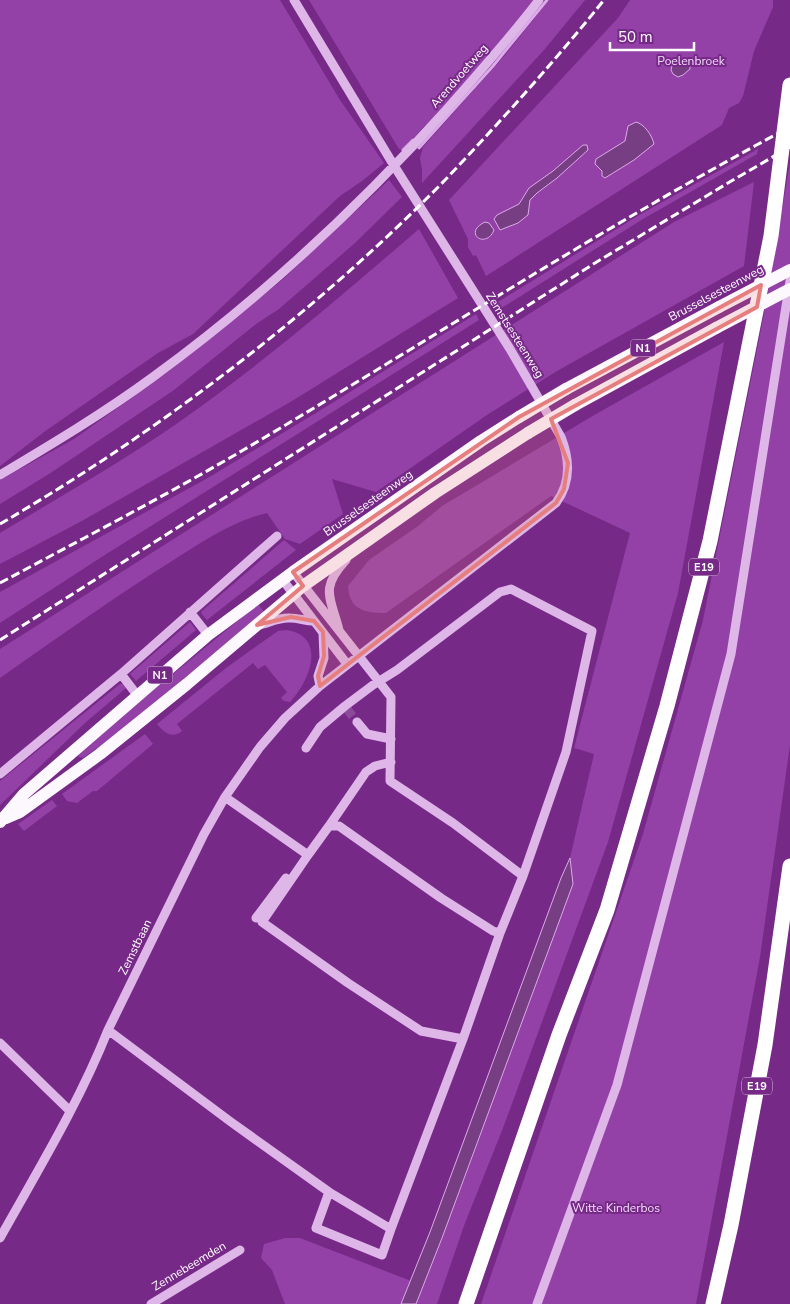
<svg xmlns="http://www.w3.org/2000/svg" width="790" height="1304" font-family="'Nunito Sans',sans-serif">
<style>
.green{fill:#9341a7}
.water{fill:#783e84;stroke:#dcabe9}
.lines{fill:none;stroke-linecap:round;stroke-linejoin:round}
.stream{stroke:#dcabe9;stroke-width:3}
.minor-tunnel{stroke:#8b499a;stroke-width:9;stroke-dasharray:9 4.5;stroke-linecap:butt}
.minor{stroke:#deb6e8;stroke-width:9}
.major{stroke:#fdf8fe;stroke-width:12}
.highway{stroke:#fff;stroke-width:15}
.rail{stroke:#fff;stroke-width:3;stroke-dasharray:9 4;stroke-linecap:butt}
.major-bridge{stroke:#fdf8fe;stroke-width:12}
.marked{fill:#e67e7e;fill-opacity:0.2;stroke:#e67e7e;stroke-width:4;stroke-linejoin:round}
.labels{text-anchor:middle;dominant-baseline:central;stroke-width:4;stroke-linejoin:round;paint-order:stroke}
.shield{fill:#772988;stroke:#d6bfdb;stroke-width:1}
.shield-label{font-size:11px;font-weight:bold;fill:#fff}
.park-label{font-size:12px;fill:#f1daf7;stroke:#772988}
.street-label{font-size:12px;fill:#fff;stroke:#772988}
</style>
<rect width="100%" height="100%" fill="#772988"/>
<path class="green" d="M 0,0 L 280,0 L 340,100 L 384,163 L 362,181 L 340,196 L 193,334 L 158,353 L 44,432 L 0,466 Z
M 309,0 L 536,0 L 490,57 L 402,150 L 399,149 Z
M 549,0 L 585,0 L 544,50 L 422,183 L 422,170 L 420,158 L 423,147 L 505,55 Z
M 630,0 L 773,0 L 773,7 L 754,51 L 743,96 L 739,103 L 729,108 L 722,125 L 486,276 L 476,255 L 473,256 L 468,247 L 468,239 L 449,200 L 618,18 Z
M 758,149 L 757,154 L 643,219 L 497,311 L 493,305 L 641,214 Z
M 790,163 L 790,745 L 760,957 L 696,1304 L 481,1304 L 643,834 L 703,620 L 763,319 Z
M 389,180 L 402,197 L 355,243 L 279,309 L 256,324 L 174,390 L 49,474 L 0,504 L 0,480 L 74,439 L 168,372 L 281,281 Z
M 754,182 L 744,266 L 557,371 L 487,415 L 376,492 L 332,479 L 343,514 L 300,544 L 285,539 L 267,513 C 232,521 202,542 172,561 C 113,598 57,638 0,678 L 0,649 L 674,222 Z
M 419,229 L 458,298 L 292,401 L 80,522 L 0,564 L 0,533 C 66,493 134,455 196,410 C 274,354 347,291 419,229 Z
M 476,314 L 479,320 L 100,558 L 0,623 L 0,592 L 206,479 L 316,413 Z
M 724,342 L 678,593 L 608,842 L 503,1128 L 465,1223 L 437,1304 L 416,1304 L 452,1212 L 573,884 L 570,858 L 594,754 L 574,748 L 630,533 L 551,496 L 386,613 C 365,613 349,610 348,586 L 369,560 L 418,526 L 442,506 L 596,414 Z
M 284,540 L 296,550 L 207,620 L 201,613 L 202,611 Z
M 258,604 L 265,613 L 114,736 L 83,758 L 79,757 L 78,755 L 133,707 Z
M 190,622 L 196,630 L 136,681 L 130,674 Z
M 287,630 C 328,637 309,682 290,702 L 284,701 L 281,698 L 287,692 L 265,665 L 258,669 L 253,663 L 177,724 L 182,731 C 173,739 164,733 157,724 L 226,668 L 258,645 L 278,631 Z
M 120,684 L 123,684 L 126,688 L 85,723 L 0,805 L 0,781 Z
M 145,734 L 153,744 L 97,791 L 93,791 L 77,803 L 67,801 L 62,794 Z
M 52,800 L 57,806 L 24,831 L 18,824 Z
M 285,1238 L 300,1238 L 411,1281 L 401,1304 L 285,1304 L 272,1270 L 261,1258 L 264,1244 Z"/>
<path class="water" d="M 682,60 L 687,61 L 690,63 L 690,69 L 683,75 L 678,77 L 673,74 L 671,70 L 672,66 Z
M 636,122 C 644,124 652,135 654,144 L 634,160 L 605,178 L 602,176 L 602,171 L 595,164 L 596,159 L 625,141 L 628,126 Z
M 583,145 L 587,145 L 588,150 L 557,178 L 537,193 L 530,200 L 528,215 L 518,223 L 500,230 L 494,219 L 497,215 L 519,204 L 529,188 L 553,171 Z
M 485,222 L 489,223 L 494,230 C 486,250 462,233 485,222 Z
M 570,858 L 573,884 L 442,1238 L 416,1304 L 401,1304 L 430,1232 L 561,878 Z"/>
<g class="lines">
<path class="stream" d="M 419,148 L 493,66 L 547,0
M 403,150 L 413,140"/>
<path class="minor-tunnel" d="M 347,709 L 357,722"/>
<path class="minor" d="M 0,475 C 52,444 104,413 153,377 C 261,298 358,208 446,110 C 478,74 510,38 539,0
M 282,579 L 347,664
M 190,612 L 208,635
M 259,625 C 269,623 279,617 290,618 C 298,618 306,621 314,621
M 339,630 C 331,598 319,589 346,560
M 121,674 L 137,695
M 320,686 L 318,676 L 324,658 L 323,633
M 357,722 L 367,734 L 391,739
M 306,748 L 320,727 L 345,706 L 373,685 L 397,670 L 500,592 L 511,589 L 592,631 L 566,752 L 523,876
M 0,774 L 121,674 L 277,536
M 225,797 L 308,855 L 329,826 L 339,826 L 441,898 L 493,931 L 500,933 L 523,876 L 453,823 L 390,781 L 391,697 L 293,572
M 329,826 L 366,772 L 375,766 L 391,762
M 308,855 L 262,922 L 348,983 L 421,1031 L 463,1039
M 256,918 L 286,878
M 108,1030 L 231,1122 L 329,1192
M 0,1043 L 70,1111
M 391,1229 L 329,1192 L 316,1228 L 382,1255 L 391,1229 L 463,1039 L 500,933
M 0,1238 C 38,1170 79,1103 108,1030 L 204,834 L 225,797 L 260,747 L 285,718 L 320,686 L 556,503 C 571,483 570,460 561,437 L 510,349 L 393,164 L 294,0
M 151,1304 L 240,1250
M 537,1304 L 617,1085 L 731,654 L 790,281"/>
<path class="major" d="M 566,389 L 719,307
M 575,405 L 716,328
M 6,818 L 20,812 L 100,754 L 187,684 L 303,586 L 435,493 L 528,433
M 0,822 L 24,794 L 208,635 L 293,572 L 481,441 L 519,417"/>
<path class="highway" d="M 466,1304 L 559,1035 L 607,910 L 667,706 L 710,541 L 771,236 L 790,85
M 713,1304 L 731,1225 L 765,1045 L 790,866"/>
<path class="rail" d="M 0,524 C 161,430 316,312 446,179 C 501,121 554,62 604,0
M 0,583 C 82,539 165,496 245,449 C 427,342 604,226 790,127
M 0,640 L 595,263 L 733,180 L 790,147"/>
<path class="major-bridge" d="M 719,307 L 790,270
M 716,328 L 790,289
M 519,417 L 566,389
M 528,433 L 575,405"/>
</g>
<path class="marked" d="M 761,285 L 757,307 L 551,419 L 568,463 L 564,489 L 556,503 L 320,686 L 318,676 L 324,656 L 323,632 L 314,621 L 291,617 L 257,625 L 303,586 L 293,572 L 519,417 Z"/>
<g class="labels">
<g class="shield">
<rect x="630.5" y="339.5" width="25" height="17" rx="4"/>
<rect x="689" y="558.5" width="30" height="17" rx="4"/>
<rect x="147.5" y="666.5" width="25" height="17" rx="4"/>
<rect x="742" y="1077.5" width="30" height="17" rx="4"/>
</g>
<g class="shield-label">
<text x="643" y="348">N1</text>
<text x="704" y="567">E19</text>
<text x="160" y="675">N1</text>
<text x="757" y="1086">E19</text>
</g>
<g class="park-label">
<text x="691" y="61">Poelenbroek</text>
<text x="616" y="1208">Witte Kinderbos</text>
</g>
<g class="street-label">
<text transform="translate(459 76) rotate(-49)">Arendvoetweg</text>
<text transform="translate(716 293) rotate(-28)">Brusselsesteenweg</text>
<text transform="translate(515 335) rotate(58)">Zemstsesteenweg</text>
<text transform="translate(368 503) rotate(-35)">Brusselsesteenweg</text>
<text transform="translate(135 947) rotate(-64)">Zemstbaan</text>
<text transform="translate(189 1266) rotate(-31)">Zennebeemden</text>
</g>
</g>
<path d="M610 42v8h84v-8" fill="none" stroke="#ffffff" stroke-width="2.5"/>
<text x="618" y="42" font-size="15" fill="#ffffff" stroke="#772988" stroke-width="4" paint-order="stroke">50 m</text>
</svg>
